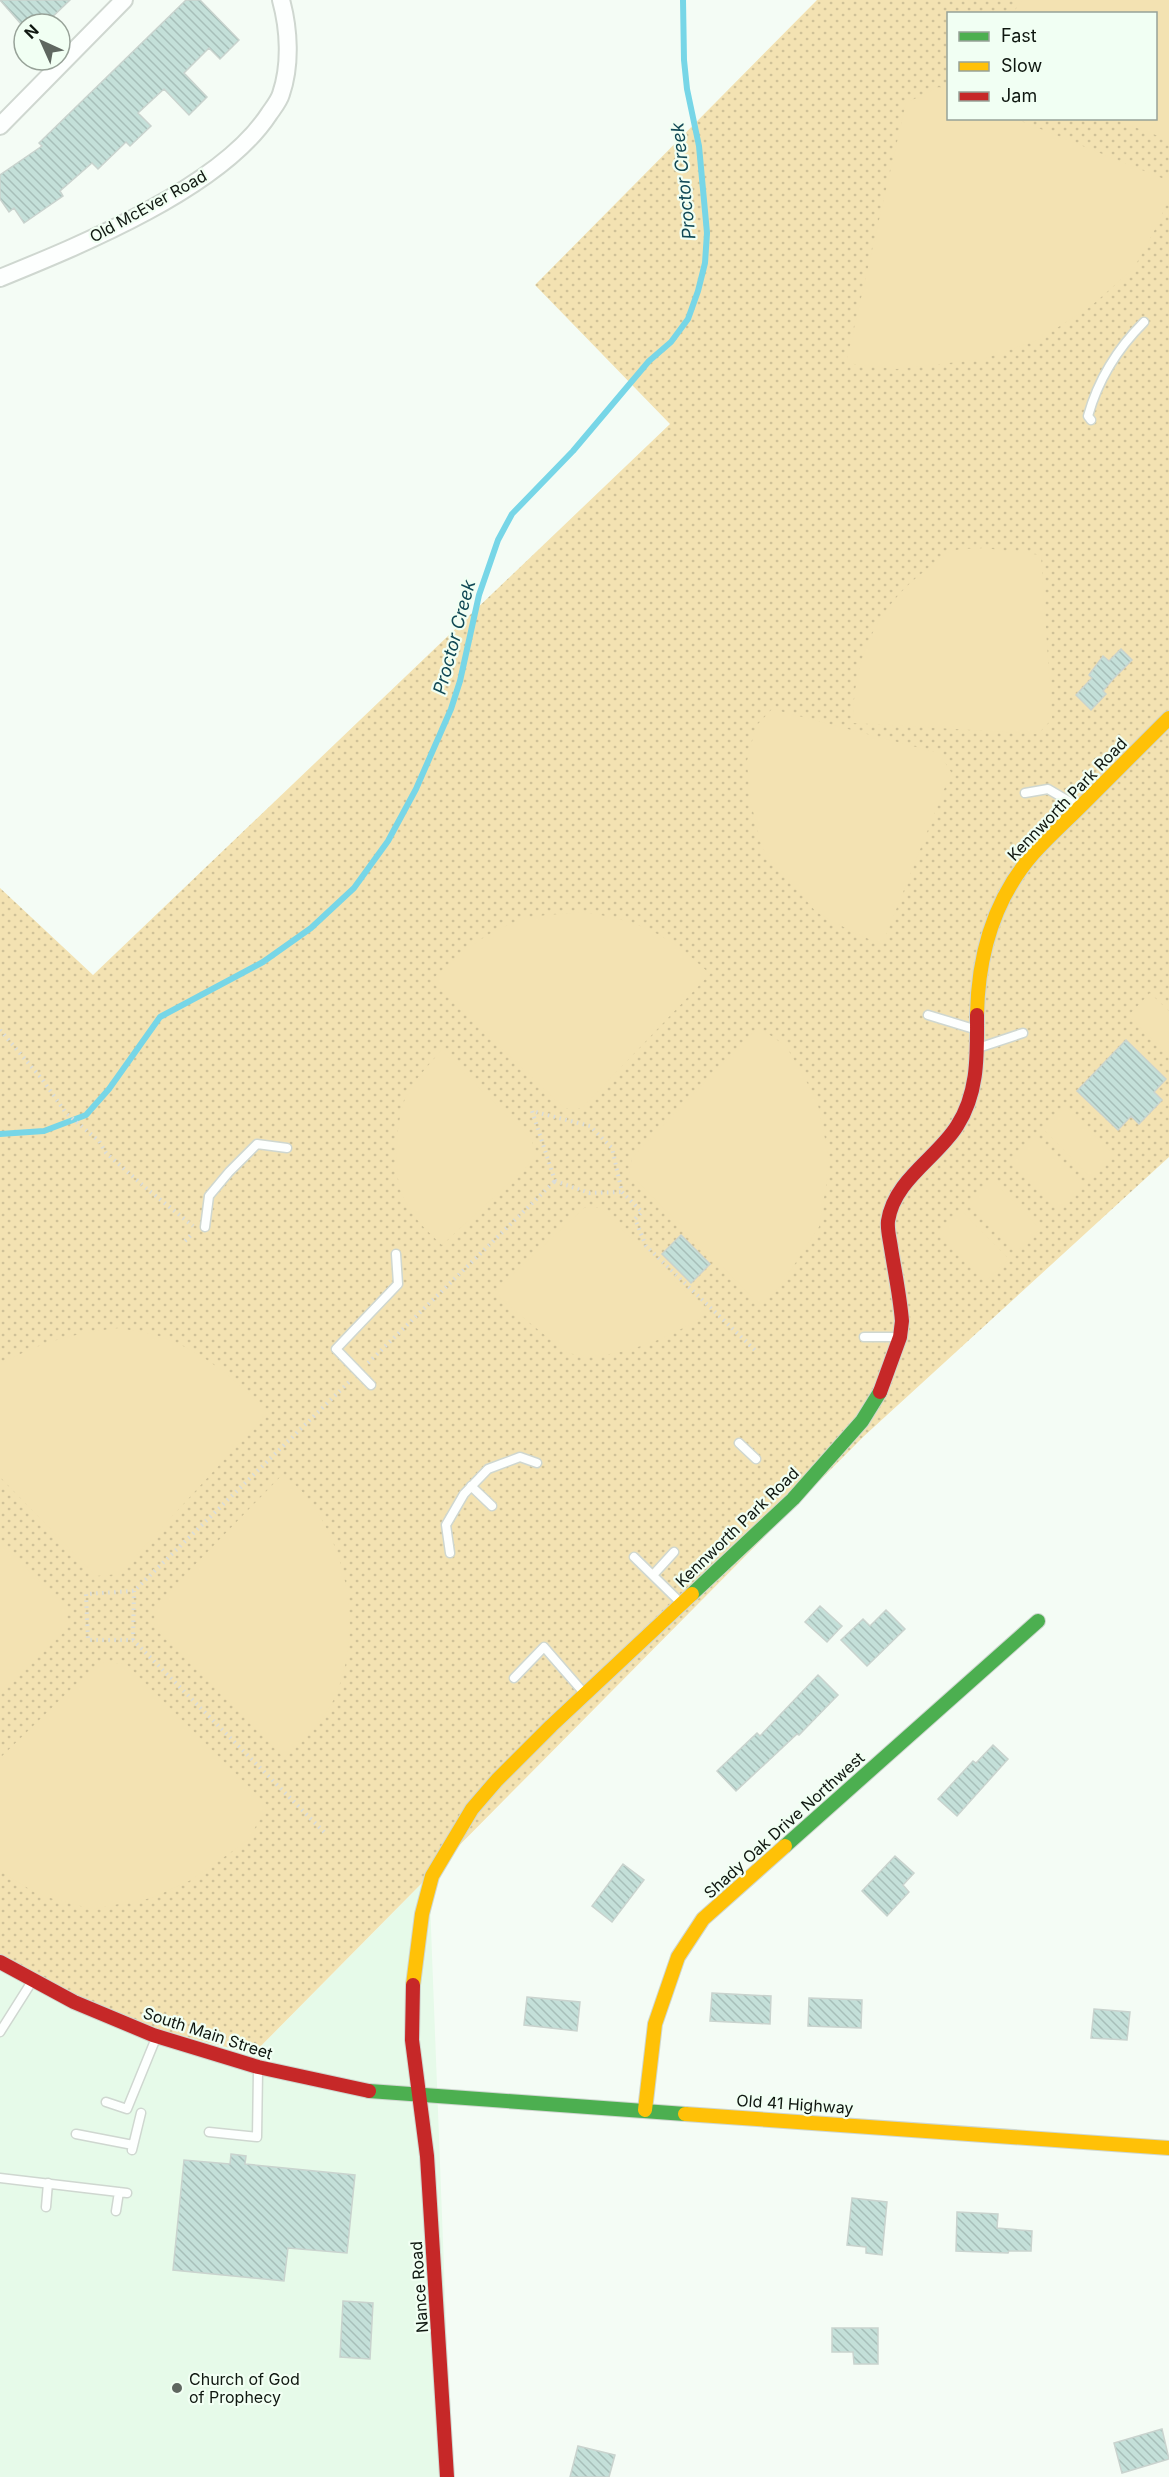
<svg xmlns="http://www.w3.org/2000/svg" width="1169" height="2477" font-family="Inter,sans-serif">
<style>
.built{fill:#e6fae9}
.park{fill:url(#park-dots);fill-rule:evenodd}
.garden{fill:#f3e2b2}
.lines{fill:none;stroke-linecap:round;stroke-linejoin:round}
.stream{stroke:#77d6e7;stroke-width:6}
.building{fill:url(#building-back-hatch);stroke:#c9d3ce;stroke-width:1.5}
.lane-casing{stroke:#cfd7d0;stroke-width:11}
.street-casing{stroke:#cfd7d0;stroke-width:20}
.fast-casing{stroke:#cfd7d0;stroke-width:16}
.slow-casing{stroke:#cfd7d0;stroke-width:16}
.jam-casing{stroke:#cfd7d0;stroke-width:16}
.path{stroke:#daddda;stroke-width:4;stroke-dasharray:1.5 4.5;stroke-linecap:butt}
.lane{stroke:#fdfffe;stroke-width:8}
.street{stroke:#fdfffe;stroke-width:16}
.fast{stroke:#4caf50;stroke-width:14}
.slow{stroke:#ffc107;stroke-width:14}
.jam{stroke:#c62828;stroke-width:14}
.poi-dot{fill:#5f6760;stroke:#f1fff3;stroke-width:2}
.labels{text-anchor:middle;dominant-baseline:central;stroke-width:4.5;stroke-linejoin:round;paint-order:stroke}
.street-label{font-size:16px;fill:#0f1710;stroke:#f1fff3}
.poi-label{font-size:16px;fill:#0f1710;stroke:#f1fff3;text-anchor:start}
.water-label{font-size:18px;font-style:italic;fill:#114955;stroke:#f1fff3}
</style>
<defs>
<pattern id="park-dots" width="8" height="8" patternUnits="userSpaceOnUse" patternTransform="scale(1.5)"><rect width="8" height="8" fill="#f3e2b2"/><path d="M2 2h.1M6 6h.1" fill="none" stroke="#cfc198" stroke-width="1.8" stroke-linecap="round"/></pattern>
<pattern id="building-back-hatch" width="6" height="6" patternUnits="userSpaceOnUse" patternTransform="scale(1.5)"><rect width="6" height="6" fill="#c4e0d9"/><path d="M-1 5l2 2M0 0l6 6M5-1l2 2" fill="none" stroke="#a7bfb9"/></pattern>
</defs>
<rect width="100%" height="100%" fill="#f4fcf5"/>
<path class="built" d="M 429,1876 L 452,2477 L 0,2477 L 0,1960 L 253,2054 Z"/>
<path class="park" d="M 817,0 L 1169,0 L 1169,1157 L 863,1437 L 253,2054 L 80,2009 L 0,1960 L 0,888 L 93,975 L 670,424 L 535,285 ZM 948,14 L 1156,14 L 1156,118 L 948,118 Z"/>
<path class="garden" d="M 1022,0 L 1169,0 L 1169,140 L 1113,119 L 1156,118 L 1156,14 L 1013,13 Z
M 939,87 L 948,91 L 948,118 L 1016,119 L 1169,181 L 1169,196 L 1159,222 L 1134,268 L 1090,307 L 1038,340 L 983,359 L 897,369 L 846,363 L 906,103 Z
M 984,548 L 1041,555 L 1052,719 L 1038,734 L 853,723 C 853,661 875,608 926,570 C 933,564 943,553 952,551 C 962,548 974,549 984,548 Z
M 772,709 L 939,753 L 951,772 L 882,945 L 851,931 L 816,912 L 762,848 L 750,799 L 747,761 L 756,726 Z
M 580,912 C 638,919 668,934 710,974 L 582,1108 L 564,1108 L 431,981 C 460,952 492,926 533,917 C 549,914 565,914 580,912 Z
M 1150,993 L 1169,1011 L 1169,1055 L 1128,1016 Z
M 758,1027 L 786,1046 L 817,1100 L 830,1163 L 819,1227 L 781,1285 L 761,1306 L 629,1173 L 632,1158 Z
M 441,1050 L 532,1140 L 535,1159 L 442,1245 C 427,1231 413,1218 404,1199 C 392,1177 396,1121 405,1099 C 412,1081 430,1065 441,1050 Z
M 1065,1105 L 1114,1155 L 1091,1178 L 1042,1128 Z
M 1033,1136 L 1083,1186 L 1060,1209 L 1010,1159 Z
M 991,1179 L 1040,1229 L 1017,1251 L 968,1202 Z
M 584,1208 L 600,1208 L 707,1313 C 677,1336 607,1365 569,1353 C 563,1351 556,1343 550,1339 C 531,1324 512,1309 494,1292 Z
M 960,1209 L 1009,1259 L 986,1281 L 937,1232 Z
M 119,1328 C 133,1331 148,1332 161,1337 C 203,1351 237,1381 268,1412 L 119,1574 L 96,1576 L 0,1477 L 0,1365 C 38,1342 76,1333 119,1328 Z
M 283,1474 C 291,1482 302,1490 309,1500 C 350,1555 363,1636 334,1699 C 323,1723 303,1741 284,1758 L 154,1626 L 155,1606 Z
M 0,1542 L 66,1607 L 65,1631 L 0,1694 Z
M 99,1662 L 126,1664 L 268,1806 L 247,1841 L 191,1880 L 152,1898 L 92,1909 L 39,1895 L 0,1871 L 0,1758 Z"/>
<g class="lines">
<path class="stream" d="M 0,1134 L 44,1131 L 86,1115 L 109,1089 L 160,1017 L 263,962 L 311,928 L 354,888 L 388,841 L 416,789 L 451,709 L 460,681 L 479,595 L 498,540 L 512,514 L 573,451 L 649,361 L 671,342 L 688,319 L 698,291 L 705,263 L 707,233 L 699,146 L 687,89 L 684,60 L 683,0"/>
</g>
<path class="building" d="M 0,0 L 70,0 L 45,24 L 21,24 Z
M 186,0 L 200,0 L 239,40 L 220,59 L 209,48 L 184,73 L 207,97 L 189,115 L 164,89 L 138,113 L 151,126 L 130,146 L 126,142 L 98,169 L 92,163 L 60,191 L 63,196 L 24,223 L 14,208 L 9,212 L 0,199 L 0,175 L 42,146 L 39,143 Z
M 1121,649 L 1132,660 L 1113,679 L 1103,691 L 1106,694 L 1091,710 L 1076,695 L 1092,678 L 1089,675 L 1103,656 L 1109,661 Z
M 1126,1040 L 1166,1079 L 1154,1092 L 1162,1100 L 1139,1124 L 1131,1116 L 1118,1130 L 1077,1091 Z
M 681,1235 L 710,1264 L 691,1283 L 662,1254 Z
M 820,1606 L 842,1626 L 827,1642 L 805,1622 Z
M 886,1610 L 905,1629 L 867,1666 L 841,1640 L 863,1619 L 870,1626 Z
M 818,1675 L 838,1695 L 799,1735 L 797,1734 L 736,1791 L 717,1771 L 757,1733 L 760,1736 Z
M 993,1745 L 1008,1759 L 957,1816 L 938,1799 L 973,1761 L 976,1763 Z
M 895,1856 L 914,1873 L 903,1885 L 909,1892 L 887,1916 L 862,1891 Z
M 623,1864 L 644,1880 L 612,1922 L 592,1906 Z
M 712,1993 L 771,1996 L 770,2024 L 710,2021 Z
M 527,1997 L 580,2002 L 577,2031 L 524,2025 Z
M 809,1998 L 862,2000 L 861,2028 L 808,2026 Z
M 1094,2009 L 1130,2012 L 1127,2040 L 1091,2038 Z
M 231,2154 L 246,2156 L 245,2164 L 355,2175 L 347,2253 L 288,2248 L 284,2281 L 173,2270 L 184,2160 L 230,2164 Z
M 852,2198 L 887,2202 L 882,2255 L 866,2253 L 866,2247 L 847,2245 Z
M 957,2212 L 998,2214 L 997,2228 L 1032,2231 L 1031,2251 L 1009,2251 L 1008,2253 L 956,2251 Z
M 343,2301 L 373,2303 L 370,2359 L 340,2357 Z
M 832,2328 L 878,2328 L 878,2364 L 854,2364 L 853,2352 L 832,2352 Z
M 1162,2429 L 1169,2459 L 1122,2473 L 1114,2443 Z
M 578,2446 L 615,2455 L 609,2477 L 570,2477 Z"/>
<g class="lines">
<defs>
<path id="lane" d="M 1091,420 L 1088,416 C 1098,380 1117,349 1144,322
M 1025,793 L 1048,789 L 1077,806
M 928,1015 L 974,1029
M 981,1047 L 1023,1033
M 205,1227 L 209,1196 L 229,1172 L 257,1144 L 287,1148
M 864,1337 L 896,1337
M 371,1385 L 336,1349 L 398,1284 L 396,1254
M 739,1443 L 756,1459
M 471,1486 L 492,1506
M 450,1553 L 446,1525 L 464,1494 L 488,1469 L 520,1457 L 537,1463
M 634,1557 L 679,1601
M 653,1575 L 674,1552
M 514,1678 L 544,1647 L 584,1693
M 0,2032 L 31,1983
M 106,2102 L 127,2109 L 156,2038
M 209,2132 L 257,2137 L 258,2071
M 76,2134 L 133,2145
M 132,2150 L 141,2113
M 0,2178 L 127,2193
M 46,2207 L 48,2183
M 116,2211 L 119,2192"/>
<path id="street" d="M 0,126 L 124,0
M 0,278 C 81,245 221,188 269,114 C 273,108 279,101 281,94 C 291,65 289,29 281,0"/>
<path id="fast" d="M 692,1594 L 793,1499 L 862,1421 L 880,1392
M 785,1846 L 1038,1621
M 369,2091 L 685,2114"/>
<path id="slow" d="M 977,1015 C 978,956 994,899 1033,854 C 1048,837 1066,821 1082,805 C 1111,776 1140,747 1169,718
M 413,1985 L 422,1914 L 432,1876 L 472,1809 L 497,1780 L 551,1726 L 692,1594
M 645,2110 L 655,2024 L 678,1957 L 703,1919 L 785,1846
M 685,2114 L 1169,2148"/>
<path id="jam" d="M 880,1392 L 900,1337 L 902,1321 C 900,1297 895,1273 891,1248 C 890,1240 887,1230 888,1221 C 894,1180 937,1158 957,1126 C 979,1092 977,1053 977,1015
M 0,1962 L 74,2002 L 153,2035 L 258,2067 L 369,2091
M 413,1985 L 412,2040 L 427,2156 L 447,2477"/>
</defs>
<use href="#lane" class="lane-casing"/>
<use href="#street" class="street-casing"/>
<use href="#fast" class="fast-casing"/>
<use href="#slow" class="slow-casing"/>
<use href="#jam" class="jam-casing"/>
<path class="path" d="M 0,1030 L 42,1079 L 66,1113 L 99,1141 L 106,1153 L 146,1188 L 193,1226
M 555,1181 L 532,1111 L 590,1126 L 612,1148 L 622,1192 L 642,1212 L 635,1219 L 646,1246 L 758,1353
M 555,1181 L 589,1193 L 622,1192
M 185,1241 L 193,1233
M 368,1363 L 555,1181
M 133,1640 L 134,1591
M 324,1832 L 133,1640 L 88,1640 L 86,1594 L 134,1591 L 350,1381"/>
<use href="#lane" class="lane"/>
<use href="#street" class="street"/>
<use href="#fast" class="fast"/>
<use href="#slow" class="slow"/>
<use href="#jam" class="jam"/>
</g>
<circle class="poi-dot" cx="177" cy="2388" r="6"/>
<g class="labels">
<g class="street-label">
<text transform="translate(148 206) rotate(-29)">Old McEver Road</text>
<text transform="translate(1067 799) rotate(-46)">Kennworth Park Road</text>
<text transform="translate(737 1527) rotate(-44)">Kennworth Park Road</text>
<text transform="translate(784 1825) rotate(-42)">Shady Oak Drive Northwest</text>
<text transform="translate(208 2033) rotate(18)">South Main Street</text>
<text transform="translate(795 2104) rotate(4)">Old 41 Highway</text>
<text transform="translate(419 2287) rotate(-94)">Nance Road</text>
</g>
<g class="poi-label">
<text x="189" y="2379">Church of God<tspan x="189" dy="18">of Prophecy</tspan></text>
</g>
<g class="water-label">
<text transform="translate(683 181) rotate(-96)">Proctor Creek</text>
<text transform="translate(454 637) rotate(-75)">Proctor Creek</text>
</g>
</g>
<rect x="947" y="12" width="210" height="108" fill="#f1fff3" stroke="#97a298" stroke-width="1.5"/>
<rect x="959" y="32" width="30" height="9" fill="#4caf50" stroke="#97a298" stroke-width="1.5"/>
<text x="1001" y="42" font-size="18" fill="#0f1710">Fast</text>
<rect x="959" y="62" width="30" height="9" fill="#ffc107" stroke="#97a298" stroke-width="1.5"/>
<text x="1001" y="72" font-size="18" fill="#0f1710">Slow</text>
<rect x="959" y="92" width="30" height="9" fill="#c62828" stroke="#97a298" stroke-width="1.5"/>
<text x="1001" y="102" font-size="18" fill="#0f1710">Jam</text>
<g transform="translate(42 42) rotate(315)"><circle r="28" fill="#f1fff3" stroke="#97a298" stroke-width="1.5"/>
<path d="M0-4.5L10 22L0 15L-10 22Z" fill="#5f6760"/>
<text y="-9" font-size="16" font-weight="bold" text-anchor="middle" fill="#0f1710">N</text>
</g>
</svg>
